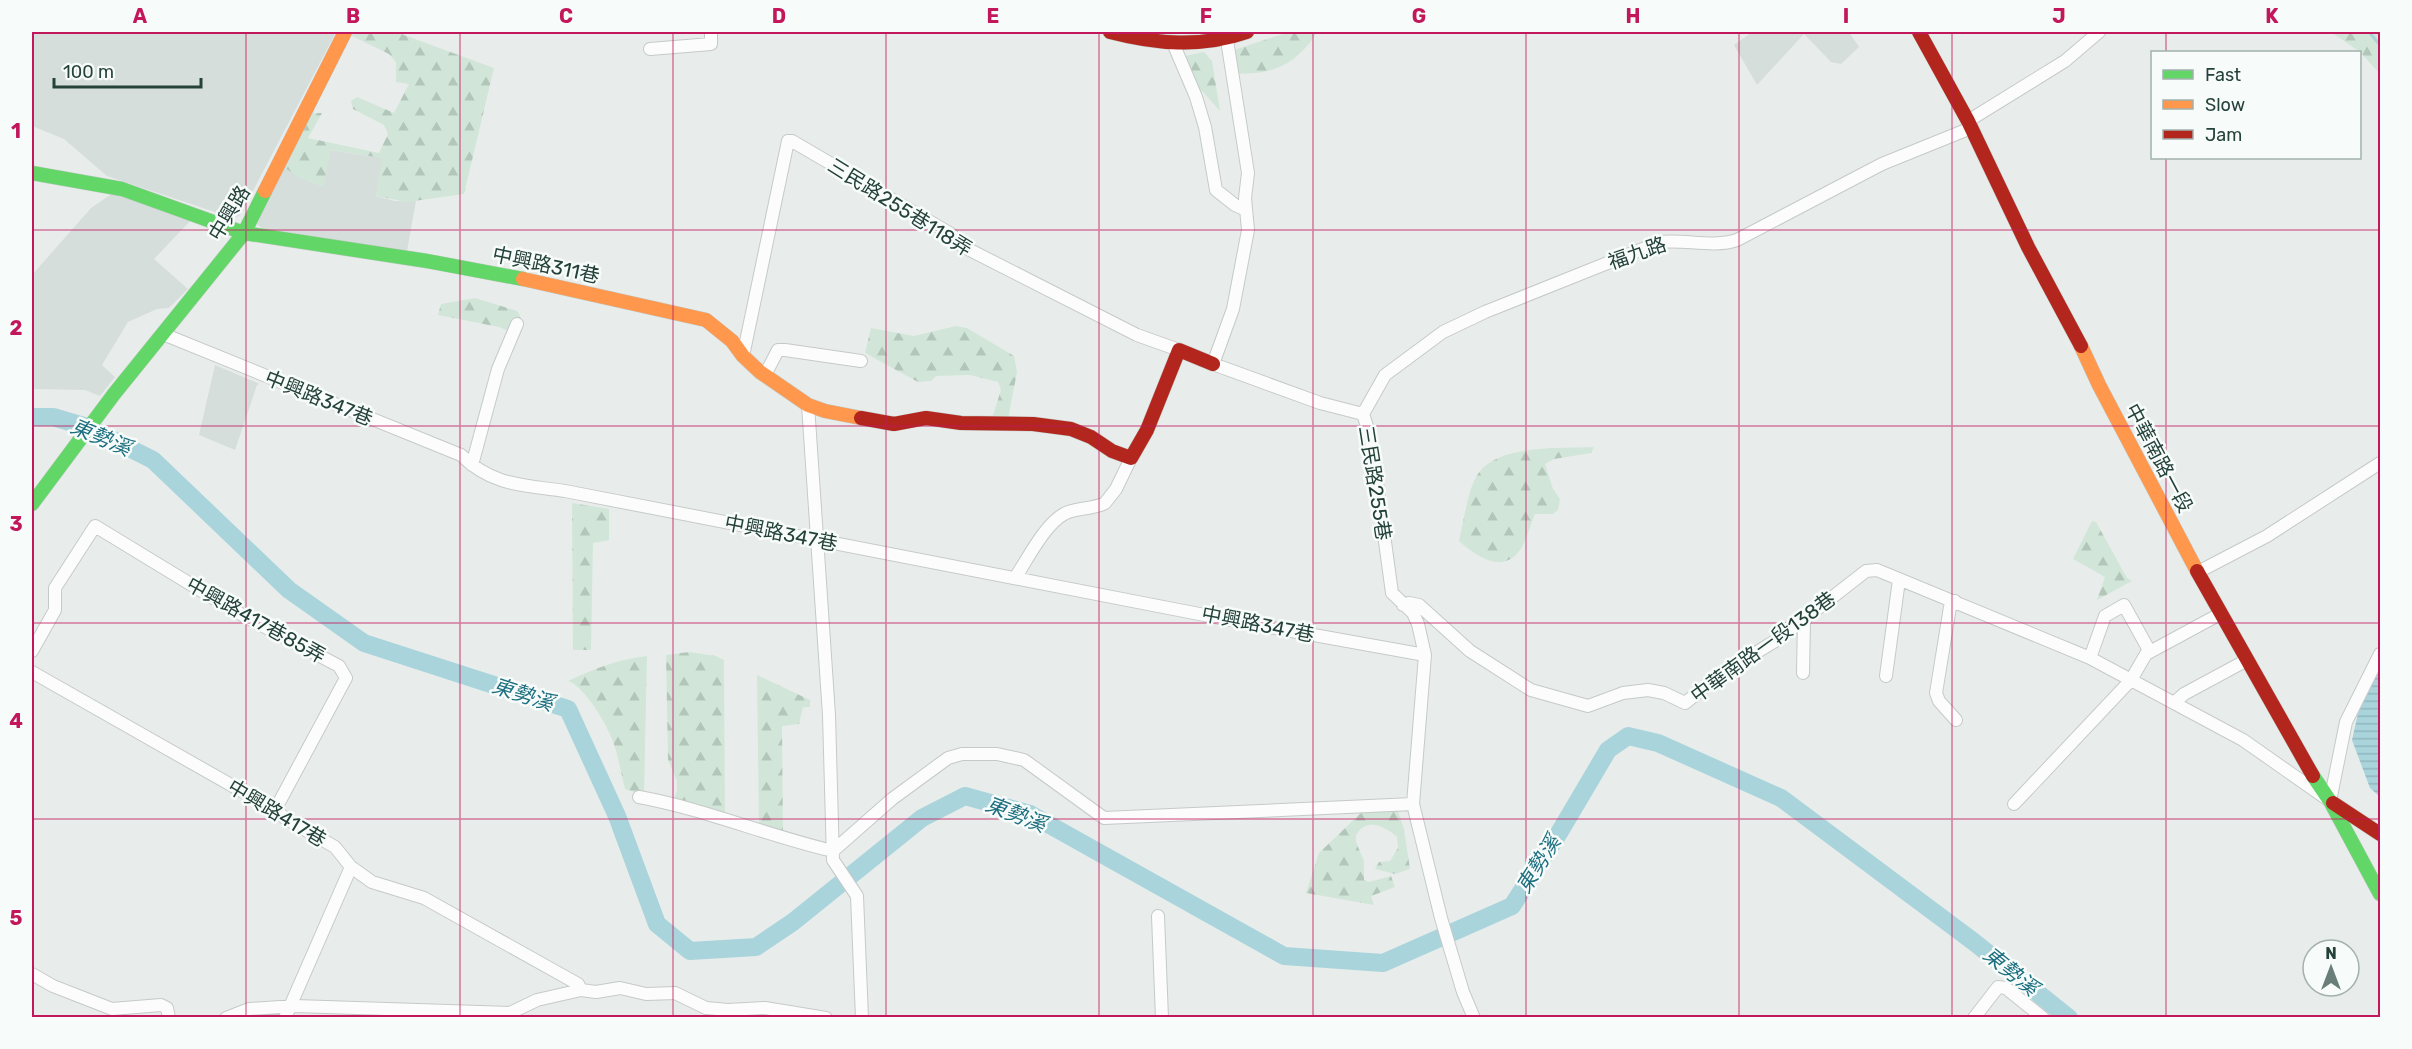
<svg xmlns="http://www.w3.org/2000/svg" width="2412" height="1049" font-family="Rubik,'Noto Sans TC',sans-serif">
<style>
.built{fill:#d6dedb}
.forest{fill:url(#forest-firs)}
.water{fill:url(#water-rules)}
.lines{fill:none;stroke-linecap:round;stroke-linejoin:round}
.stream{stroke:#a9d4db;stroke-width:3}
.river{stroke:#a9d4db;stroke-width:18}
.street-casing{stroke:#c5cac8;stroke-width:14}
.fast-casing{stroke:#c3cbc8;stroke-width:15}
.slow-casing{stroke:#c3cbc8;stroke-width:15}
.jam-casing{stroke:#c3cbc8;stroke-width:15}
.street{stroke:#fcfcfc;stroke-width:12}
.fast{stroke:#63d668;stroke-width:14}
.slow{stroke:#ff974d;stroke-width:14}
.jam{stroke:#b3261e;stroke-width:14}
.grid{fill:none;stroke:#c2185b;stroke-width:1.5;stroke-opacity:0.55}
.labels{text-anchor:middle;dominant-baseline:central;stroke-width:5;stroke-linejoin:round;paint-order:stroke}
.street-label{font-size:20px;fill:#24423a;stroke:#f7fbf9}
.water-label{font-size:21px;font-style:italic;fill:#1c6f80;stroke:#f7fbf9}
.neatline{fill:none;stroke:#c2185b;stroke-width:2}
.grid-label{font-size:20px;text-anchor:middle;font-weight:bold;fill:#c2185b}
</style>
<defs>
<pattern id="forest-firs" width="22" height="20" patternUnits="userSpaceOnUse" patternTransform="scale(1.5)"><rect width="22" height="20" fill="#d1e6d8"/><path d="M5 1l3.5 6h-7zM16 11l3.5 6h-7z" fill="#b3c6ba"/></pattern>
<pattern id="water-rules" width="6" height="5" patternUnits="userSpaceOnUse" patternTransform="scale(1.5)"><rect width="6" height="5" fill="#a9d4db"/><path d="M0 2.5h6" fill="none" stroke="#91b7bd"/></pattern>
</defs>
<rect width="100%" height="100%" fill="#e8edeb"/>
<path class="built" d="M 32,32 L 336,32 L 243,210 L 239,216 L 233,218 L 107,176 L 64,139 L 32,126 Z
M 1752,32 L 1849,32 L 1859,47 L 1841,64 L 1831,62 L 1804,34 L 1757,85 L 1734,45 Z
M 330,150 L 383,158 L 376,196 L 395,201 L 416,201 L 407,251 L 264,230 L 257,224 L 281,165 Z
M 123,193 L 196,215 L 154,259 L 188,289 L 169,308 L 157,309 L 128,322 L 102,365 L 115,377 L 100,396 L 85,390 L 32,389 L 32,275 L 91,208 L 110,195 Z
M 215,365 L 260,384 L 257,385 L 235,450 L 199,435 Z"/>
<path class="forest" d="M 353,32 L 396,32 L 494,68 L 464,194 L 407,202 L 376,196 L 382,158 L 331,150 L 323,187 L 298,177 L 281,165 L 310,113 L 322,113 L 308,138 L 379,153 L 388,134 L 384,125 L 353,109 L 351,101 L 357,97 L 394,113 L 409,84 L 396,82 L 396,62 L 389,54 L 352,36 Z
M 1289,32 L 1314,32 L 1315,36 C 1291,69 1267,76 1228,73 L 1222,54 Z
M 2331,32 L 2380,32 L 2380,74 L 2360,52 Z
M 1204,52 L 1212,61 L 1220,111 L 1203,92 L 1186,81 L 1180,57 Z
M 475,298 L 517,311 C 523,320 524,326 520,336 L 499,327 L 438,315 L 441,304 Z
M 956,326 L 967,328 L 1014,356 L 1017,372 L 1008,419 L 992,418 L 1001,390 L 998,382 L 970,375 L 936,376 L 931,381 L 918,382 L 865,353 L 871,328 L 914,336 Z
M 1594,447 L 1591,453 L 1554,459 L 1545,464 L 1553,489 L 1560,499 L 1558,510 L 1553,514 L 1535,514 C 1530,525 1527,540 1520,550 C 1503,575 1476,556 1459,541 C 1463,524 1468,491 1476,477 C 1495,443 1559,449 1594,447 Z
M 572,503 L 609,509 L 609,540 L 593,543 L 591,650 L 573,650 Z
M 2092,521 L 2096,522 L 2127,578 L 2132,581 L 2097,600 L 2105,577 L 2073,559 Z
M 689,652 L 716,656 L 724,660 L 725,818 L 674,799 L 677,791 L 677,781 L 668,760 L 666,655 Z
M 647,656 L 644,795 L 625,789 C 621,773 618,754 612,739 C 606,723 584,686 568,681 C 594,669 618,659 647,656 Z
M 757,675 L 810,700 L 810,707 L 803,707 L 799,724 L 782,726 L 783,838 L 759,830 Z
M 1397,809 L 1404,829 L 1410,869 L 1395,874 L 1375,869 L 1379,862 L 1390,861 L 1398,848 L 1397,837 C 1384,826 1367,817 1356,835 L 1356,842 L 1364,861 L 1364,880 L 1369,882 L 1391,876 L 1395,887 L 1371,896 L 1374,905 L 1306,893 L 1319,853 L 1364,810 Z"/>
<path class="water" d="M 2380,668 L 2380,797 L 2370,788 L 2352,740 L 2358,713 Z"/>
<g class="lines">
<path class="stream" d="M 2369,32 L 2380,45"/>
<path class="river" d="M 32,417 L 53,417 L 87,427 L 153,460 L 289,590 L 364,643 L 568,709 L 617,816 L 657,924 L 690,951 L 756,947 L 793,922 L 922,818 L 965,796 L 1030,814 L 1284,956 L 1383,963 L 1512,906 L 1559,833 L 1608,750 L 1628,736 L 1658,743 L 1781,798 L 1974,942 L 2069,1018"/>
<defs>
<path id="street" d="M 1227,40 L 1248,173 L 1245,198 L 1248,230 L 1233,309 L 1213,364 L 1320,403 L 1363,414 L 1371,439 L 1392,593 L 1413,613 L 1418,624 L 1425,655 L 1413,804 L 1441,918 L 1463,992 L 1474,1018
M 1173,43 L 1196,97 L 1205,127 L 1216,190 L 1235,205 L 1246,210
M 650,49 L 711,44 L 711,32
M 1968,121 L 2065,61 L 2099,32
M 163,334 L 461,455 C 492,486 524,485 565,491 L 1225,619 L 1425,655
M 743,356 L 788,141 L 792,141 L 951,234 L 962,246 L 1137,335 L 1179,350
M 765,375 L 778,350 L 785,350 L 861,361
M 808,405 L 829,715 L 833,860 L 857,896 L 862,1018
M 1363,414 L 1385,375 L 1443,332 L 1485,312 L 1660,242 C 1685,239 1713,248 1737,240 L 1882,164 L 1971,128
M 472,465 L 498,369 L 517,324
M 2198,572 L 2267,536 L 2380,463
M 1015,578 C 1027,560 1045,524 1064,514 C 1076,507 1092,510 1105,503 L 1116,489 L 1131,458
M 1955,601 L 1950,607 L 1936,693 L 1939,701 L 1956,720
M 1403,605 L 1409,603 L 1419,605 L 1470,651 L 1531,690 L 1588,706 L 1623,693 L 1648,690 L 1664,693 L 1685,703 L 1721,674 L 1780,638 L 1866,571 L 1877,570 L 2090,658 L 2243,740 L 2330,801 L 2346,722 L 2380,654
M 32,651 L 55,610 L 55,588 L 95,526 L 233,610 L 339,666 L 346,678 L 275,810
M 2090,658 L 2105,616 L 2124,605 L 2150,652
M 32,672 L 275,810 L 285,818 L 335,847 L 351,867 L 372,882 L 424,898 L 578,984 L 581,990
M 1803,673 L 1804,620
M 1886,676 L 1899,580
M 2175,702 L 2184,694 L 2247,660
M 639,797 C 705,809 768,836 833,851 L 892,799 L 948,758 L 962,754 L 997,754 L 1024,760 L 1104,818 L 1413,804
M 2014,804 L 2131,680 L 2146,654 L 2220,614
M 1158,916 L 1162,1018
M 32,974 L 53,986 L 112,1009 L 161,1005 L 167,1008 L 169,1018
M 226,1018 L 249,1009 L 295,1006 L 510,1013 L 537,1000 L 581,990 L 596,992 L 620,988 L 646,994 L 675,993 L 706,1008 L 728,1010 L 765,1008 L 826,1018
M 285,1018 L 351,867
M 1974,1018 L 1998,987 L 2006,988 L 2043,1018"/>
<path id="fast" d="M 32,173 L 122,189 L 244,233 L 427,261 L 523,279
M 32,504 L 114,394 L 244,233 L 265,191
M 2313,776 L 2330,801 L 2380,894"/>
<path id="slow" d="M 265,191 L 345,32
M 523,279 L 706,320 L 732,341 L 743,356 L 760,372 L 808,405 L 825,411 L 861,418
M 2081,346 L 2099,385 L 2197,571"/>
<path id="jam" d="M 1110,32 C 1156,44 1201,48 1247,32
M 1919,32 L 1968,121 L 2028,247 L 2081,346
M 861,418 L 894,424 L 926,418 L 961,423 L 1033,424 L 1071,429 L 1091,437 L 1112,451 L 1131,458 L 1147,430 L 1179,350 L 1213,364
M 2197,571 L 2313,776
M 2333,803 L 2380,834"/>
</defs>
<use href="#street" class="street-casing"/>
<use href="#fast" class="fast-casing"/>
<use href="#slow" class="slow-casing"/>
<use href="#jam" class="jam-casing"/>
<use href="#street" class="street"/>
<use href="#fast" class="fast"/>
<use href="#slow" class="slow"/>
<use href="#jam" class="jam"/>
</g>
<path class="grid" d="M 246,32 L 246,1018M 460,32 L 460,1018M 673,32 L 673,1018M 886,32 L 886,1018M 1099,32 L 1099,1018M 1313,32 L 1313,1018M 1526,32 L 1526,1018M 1739,32 L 1739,1018M 1952,32 L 1952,1018M 2166,32 L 2166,52M 2166,158 L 2166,1018M 32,230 L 2380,230M 32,426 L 2380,426M 32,623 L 2380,623M 32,819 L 2380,819"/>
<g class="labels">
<g class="street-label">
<text transform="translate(900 207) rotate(32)">三民路255巷118弄</text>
<text transform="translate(229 213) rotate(-59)">中興路</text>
<text transform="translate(1637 253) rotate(-19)">福九路</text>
<text transform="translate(546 265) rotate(12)">中興路311巷</text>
<text transform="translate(319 398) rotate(22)">中興路347巷</text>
<text transform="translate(2159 458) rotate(62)">中華南路一段</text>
<text transform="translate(1375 483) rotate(81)">三民路255巷</text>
<text transform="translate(781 533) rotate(11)">中興路347巷</text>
<text transform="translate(256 620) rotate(29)">中興路417巷85弄</text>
<text transform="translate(1258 624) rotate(11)">中興路347巷</text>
<text transform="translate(1763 647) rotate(-36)">中華南路一段138巷</text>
<text transform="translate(277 813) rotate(31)">中興路417巷</text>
</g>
<g class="water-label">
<text transform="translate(101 437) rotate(23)">東勢溪</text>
<text transform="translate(523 694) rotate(18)">東勢溪</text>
<text transform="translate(1016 814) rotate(21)">東勢溪</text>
<text transform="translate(1538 864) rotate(-58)">東勢溪</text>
<text transform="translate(2011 971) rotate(39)">東勢溪</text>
</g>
</g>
<rect width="2412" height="1049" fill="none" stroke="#f7fbf9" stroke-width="66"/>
<rect x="2151" y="51" width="210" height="108" fill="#f7fbf9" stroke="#a3b1ad" stroke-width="1.5"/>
<rect x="2163" y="70" width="30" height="9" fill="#63d668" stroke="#a3b1ad" stroke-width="1.5"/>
<text x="2205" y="81" font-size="18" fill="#24423a">Fast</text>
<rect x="2163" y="100" width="30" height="9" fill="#ff974d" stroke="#a3b1ad" stroke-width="1.5"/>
<text x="2205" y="111" font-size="18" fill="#24423a">Slow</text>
<rect x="2163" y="130" width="30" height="9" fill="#b3261e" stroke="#a3b1ad" stroke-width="1.5"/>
<text x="2205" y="141" font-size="18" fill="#24423a">Jam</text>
<g transform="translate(2331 968)"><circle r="28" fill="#f7fbf9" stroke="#a3b1ad" stroke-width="1.5"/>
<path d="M0-4.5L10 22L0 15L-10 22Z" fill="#697e78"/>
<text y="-9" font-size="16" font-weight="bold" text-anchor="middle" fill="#24423a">N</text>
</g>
<path d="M54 78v9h147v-9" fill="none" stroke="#24423a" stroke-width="3"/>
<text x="63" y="78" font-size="18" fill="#24423a" stroke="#f7fbf9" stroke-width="4.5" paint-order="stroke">100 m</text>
<rect x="33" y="33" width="2346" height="983" class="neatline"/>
<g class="grid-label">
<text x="140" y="23">A</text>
<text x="353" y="23">B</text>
<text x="566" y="23">C</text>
<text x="779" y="23">D</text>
<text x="993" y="23">E</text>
<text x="1206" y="23">F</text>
<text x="1419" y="23">G</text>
<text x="1633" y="23">H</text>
<text x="1846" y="23">I</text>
<text x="2059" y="23">J</text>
<text x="2272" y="23">K</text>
<text x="16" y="138">1</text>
<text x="16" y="335">2</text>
<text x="16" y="531">3</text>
<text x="16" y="728">4</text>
<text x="16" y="925">5</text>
</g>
</svg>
